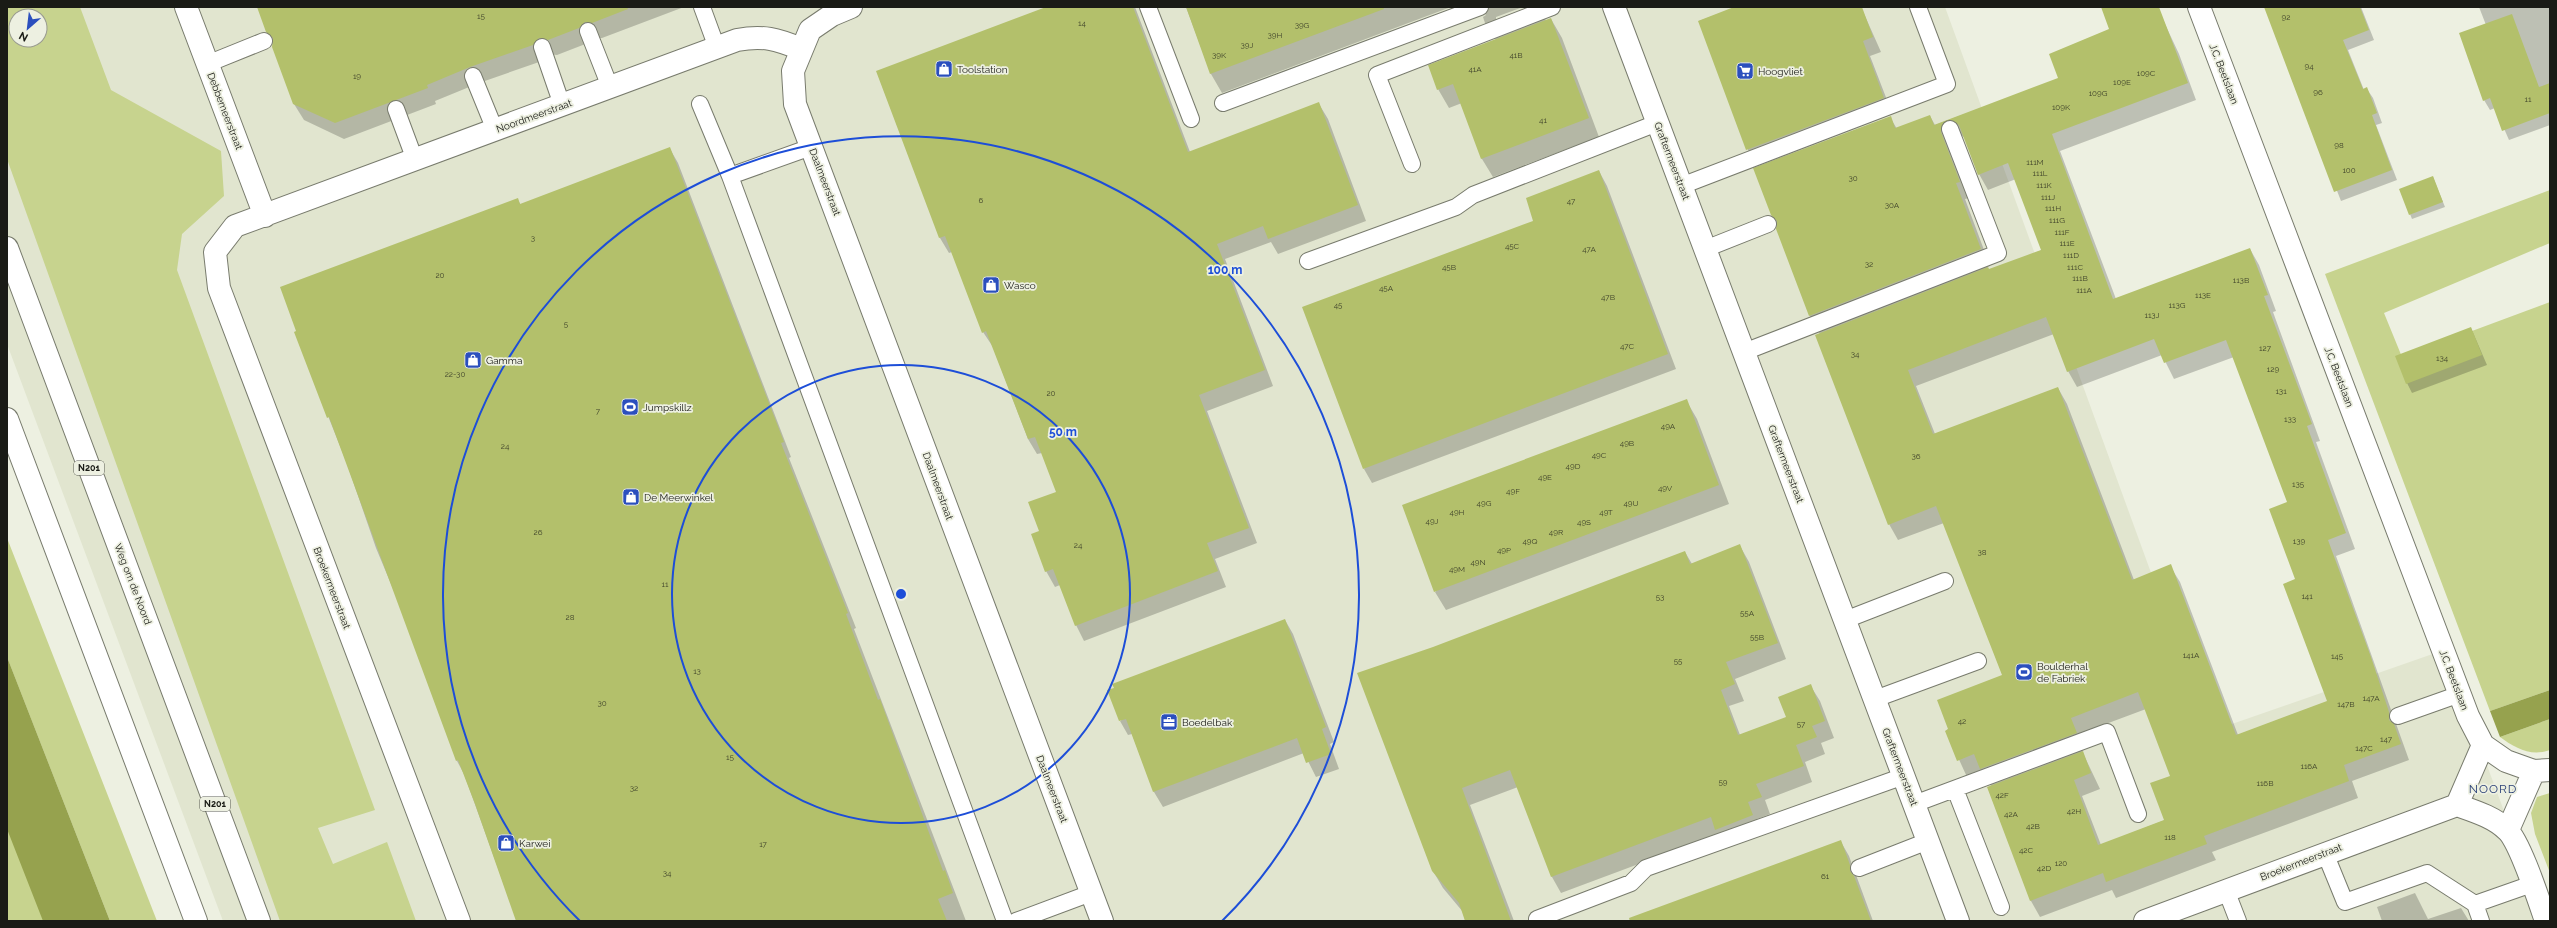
<svg xmlns="http://www.w3.org/2000/svg" width="2557" height="928" font-family="Raleway,sans-serif">
<style>
.built{fill:#e1e5cf;fill-rule:evenodd}
.green{fill:#c7d38e;fill-rule:evenodd}
.water{fill:#96a24e}
.shadow{fill:#0003;fill-rule:evenodd}
.building{fill:#b3c06b;fill-rule:evenodd}
.lines{fill:none;stroke-linecap:round;stroke-linejoin:round}
.lane-casing{stroke:#787b6d;stroke-width:18}
.street-casing{stroke:#787b6d;stroke-width:24}
.secondary-casing{stroke:#787b6d;stroke-width:24}
.highway-casing{stroke:#787b6d;stroke-width:24}
.lane{stroke:#fff;stroke-width:16}
.street{stroke:#fff;stroke-width:22}
.secondary{stroke:#fff;stroke-width:22}
.highway{stroke:#fff;stroke-width:22}
.ring{fill:none;stroke:#1d4ed8;stroke-width:2}
.labels{text-anchor:middle;dominant-baseline:central;stroke-width:3.5;stroke-linejoin:round;paint-order:stroke}
.number-label{font-size:8px;fill:#40442b}
.shield{fill:#edf0e1;stroke:#595b53;stroke-width:1}
.shield-label{font-size:9px;font-weight:bold;fill:#1a1b16}
.poi-label{font-size:10px;fill:#1a1b16;stroke:#edf0e1;text-anchor:start}
.street-label{font-size:10px;fill:#1a1b16;stroke:#edf0e1}
.quarter-label{font-size:12px;letter-spacing:1px;fill:#283e76;stroke:#edf0e1}
.centre{fill:#1d4ed8;stroke:#edf0e1;stroke-width:2}
.ring-label{font-size:12px;text-anchor:middle;font-weight:bold;fill:#1d4ed8;stroke:#edf0e1;stroke-width:3.5;stroke-linejoin:round;paint-order:stroke}
</style>
<rect width="100%" height="100%" fill="#edf0e1"/>
<path class="built" d="M 7,7 L 1945,7 L 2209,732 L 2444,650 L 2545,921 L 223,921 L 7,344 ZM 16,16 L 40,16 L 40,40 L 16,40 Z"/>
<path class="green" d="M 7,7 L 80,7 L 111,90 L 221,151 L 224,196 L 182,234 L 177,270 L 375,810 L 318,828 L 333,864 L 387,842 L 416,921 L 280,921 L 7,159 ZM 16,16 L 40,16 L 40,40 L 16,40 Z
M 2550,190 L 2550,243 L 2384,313 L 2402,357 L 2550,302 L 2550,690 L 2490,711 L 2325,274 Z
M 7,538 L 157,921 L 110,921 L 7,657 Z
M 2550,719 L 2550,750 C 2531,757 2515,748 2500,737 Z
M 2550,793 L 2550,873 L 2535,834 L 2531,813 L 2537,797 Z
M 7,826 L 45,921 L 7,921 Z"/>
<path class="water" d="M 7,657 L 9,662 L 110,921 L 43,921 L 7,829 Z
M 2550,690 L 2550,719 L 2500,737 L 2490,711 Z"/>
<path class="shadow" d="M 258,7 L 684,7 L 602,38 L 594,38 L 588,43 L 557,55 L 548,54 L 542,61 L 479,83 L 435,101 L 436,104 L 344,139 L 304,120 L 294,104 L 273,42 Z
M 1048,7 L 1135,7 L 1190,152 L 1319,104 L 1328,119 L 1366,221 L 1278,254 L 1271,242 L 1225,259 L 1273,386 L 1207,411 L 1257,543 L 1215,559 L 1226,587 L 1084,641 L 1076,625 L 1060,585 L 1055,587 L 1046,571 L 1040,531 L 1057,492 L 1042,453 L 1037,454 L 1028,439 L 993,347 L 983,332 L 952,252 L 949,253 L 940,238 L 877,72 Z
M 1186,7 L 1451,7 L 1222,93 L 1211,74 Z
M 1481,7 L 1523,7 L 1496,17 L 1496,20 L 1529,7 L 1541,7 L 1546,21 L 1551,19 L 1562,38 L 1599,137 L 1493,177 L 1482,159 L 1462,103 L 1449,108 L 1438,89 L 1496,40 L 1485,23 L 1483,17 L 1486,15 Z
M 1737,7 L 1861,7 L 1881,52 L 1870,56 L 1892,113 L 1756,165 L 1748,150 L 1699,21 Z
M 2102,7 L 2157,7 L 2179,54 L 2196,100 L 2060,151 L 2116,299 L 2250,249 L 2259,265 L 2276,311 L 2273,312 L 2320,441 L 2316,442 L 2355,549 L 2336,556 L 2409,760 L 2352,781 L 2358,798 L 2212,852 L 2216,860 L 2116,898 L 2112,890 L 2040,917 L 2031,901 L 1988,788 L 1991,786 L 1982,771 L 1967,777 L 1946,731 L 2003,676 L 1944,523 L 1898,540 L 1889,524 L 1820,334 L 1810,316 L 1777,225 L 1772,215 L 1890,117 L 1897,129 L 1930,116 L 1935,125 L 2060,79 L 2111,30 ZM 1961,135 L 1965,138 L 1979,174 L 1988,190 L 2016,179 L 2042,250 L 1989,271 L 1987,267 L 1990,266 L 1965,199 L 1969,198 ZM 2054,334 L 2068,371 L 2077,387 L 2162,355 L 2174,379 L 2234,357 L 2288,502 L 2296,580 L 2329,701 L 2238,735 L 2180,582 L 2170,566 L 2134,580 L 2067,404 L 2058,388 L 1935,434 L 1916,386 ZM 2146,709 L 2171,776 L 2165,820 L 2101,845 L 2082,796 L 2100,789 L 2082,751 L 2085,749 L 2079,734 Z
M 2265,7 L 2361,7 L 2374,40 L 2348,50 L 2364,90 L 2367,89 L 2373,98 L 2382,123 L 2376,125 L 2397,180 L 2341,201 Z
M 2479,7 L 2549,7 L 2550,125 L 2509,140 L 2495,108 L 2490,110 L 2484,100 L 2486,25 Z
M 670,149 L 678,163 L 791,457 L 789,458 L 856,628 L 854,629 L 966,921 L 517,921 L 464,774 L 457,761 L 411,632 L 376,548 L 346,461 L 312,376 L 517,199 L 521,205 Z
M 1599,171 L 1607,186 L 1676,369 L 1372,483 L 1364,469 L 1534,221 Z
M 2433,177 L 2445,207 L 2412,219 L 2410,214 Z
M 2471,328 L 2487,365 L 2412,393 L 2407,383 Z
M 1686,400 L 1697,419 L 1729,504 L 1446,610 L 1435,592 Z
M 1740,546 L 1749,562 L 1786,659 L 1735,679 L 1744,701 L 1729,706 L 1740,735 L 1787,718 L 1810,685 L 1820,701 L 1834,738 L 1821,743 L 1825,754 L 1805,762 L 1812,782 L 1765,800 L 1770,814 L 1757,819 L 1762,832 L 1719,834 L 1561,893 L 1552,877 L 1518,787 L 1470,805 L 1514,921 L 1467,921 L 1463,912 L 1443,888 L 1433,871 L 1434,648 L 1685,552 L 1692,564 Z
M 1285,620 L 1293,634 L 1334,742 L 1330,744 L 1339,769 L 1316,777 L 1304,753 L 1163,807 L 1154,792 L 1132,734 L 1128,735 L 1120,721 Z
M 1841,842 L 1849,856 L 1873,921 L 1626,921 Z
M 2415,893 L 2428,919 L 2461,908 L 2469,921 L 2382,921 L 2377,907 Z"/>
<path class="building" d="M 257,7 L 627,7 L 628,9 L 592,23 L 585,22 L 579,28 L 548,40 L 539,38 L 533,45 L 470,67 L 427,85 L 428,88 L 335,123 L 293,104 L 272,47 L 273,38 L 266,32 Z
M 1046,7 L 1133,7 L 1188,152 L 1319,102 L 1358,205 L 1268,239 L 1263,226 L 1217,244 L 1265,370 L 1199,395 L 1249,528 L 1207,543 L 1218,571 L 1075,626 L 1053,569 L 1045,572 L 1031,534 L 1039,531 L 1028,502 L 1056,492 L 1035,437 L 1028,439 L 986,331 L 982,333 L 945,236 L 939,238 L 876,71 Z
M 1186,7 L 1383,7 L 1384,9 L 1210,74 Z
M 1734,7 L 1862,7 L 1873,37 L 1863,41 L 1884,98 L 1746,150 L 1698,21 Z
M 2101,7 L 2159,7 L 2188,83 L 2052,134 L 2113,299 L 2250,248 L 2268,295 L 2264,296 L 2312,424 L 2307,426 L 2346,533 L 2328,540 L 2371,657 L 2389,712 L 2389,720 L 2394,724 L 2401,744 L 2344,765 L 2349,781 L 2204,836 L 2207,844 L 2106,882 L 2103,873 L 2030,901 L 1987,787 L 2083,751 L 2091,773 L 2074,780 L 2098,845 L 2164,820 L 2150,783 L 2170,776 L 2138,692 L 2071,718 L 2077,733 L 1980,769 L 1974,754 L 1957,761 L 1945,731 L 1948,729 L 1937,700 L 2002,675 L 1936,506 L 1888,525 L 1815,335 L 1988,267 L 1989,269 L 2041,250 L 2008,163 L 1978,175 L 1959,125 L 1951,120 L 1943,123 L 1941,132 L 1960,182 L 1956,183 L 1981,249 L 1809,316 L 1776,229 L 1777,221 L 1771,215 L 1753,168 L 1891,116 L 1895,128 L 1930,115 L 1934,125 L 2058,78 L 2049,54 L 2109,29 ZM 2046,317 L 2067,372 L 2154,339 L 2164,363 L 2226,340 L 2287,502 L 2269,509 L 2295,579 L 2283,584 L 2327,701 L 2236,735 L 2171,564 L 2132,580 L 2058,387 L 1933,434 L 1908,370 Z
M 2264,7 L 2360,7 L 2369,30 L 2343,40 L 2363,89 L 2367,87 L 2377,113 L 2372,115 L 2392,170 L 2334,192 Z
M 2512,14 L 2539,87 L 2550,83 L 2550,113 L 2502,131 L 2490,98 L 2483,101 L 2459,33 Z
M 1551,18 L 1589,118 L 1481,159 L 1453,84 L 1437,90 L 1428,65 Z
M 670,147 L 784,442 L 781,443 L 848,613 L 846,614 L 878,700 L 880,699 L 943,871 L 945,870 L 953,893 L 938,899 L 947,921 L 516,921 L 475,804 L 458,760 L 456,761 L 329,417 L 327,418 L 294,332 L 296,331 L 280,287 L 518,198 L 520,204 Z
M 1599,170 L 1668,354 L 1363,469 L 1302,307 L 1533,221 L 1526,198 Z
M 2433,176 L 2443,202 L 2409,215 L 2399,189 Z
M 2471,327 L 2482,355 L 2406,384 L 2395,356 Z
M 1687,399 L 1719,485 L 1434,592 L 1402,505 Z
M 1740,544 L 1778,643 L 1726,662 L 1735,684 L 1721,690 L 1738,735 L 1786,717 L 1778,697 L 1811,684 L 1825,721 L 1812,726 L 1817,737 L 1796,745 L 1804,766 L 1756,784 L 1762,797 L 1748,802 L 1753,815 L 1715,830 L 1711,817 L 1551,877 L 1510,770 L 1462,788 L 1511,921 L 1465,921 L 1459,903 L 1432,871 L 1357,673 L 1433,647 L 1685,551 L 1690,564 Z
M 1285,619 L 1326,727 L 1322,729 L 1331,754 L 1306,763 L 1297,738 L 1153,792 L 1126,719 L 1119,721 L 1107,690 L 1114,688 L 1112,684 Z
M 1841,840 L 1850,865 L 1850,871 L 1854,876 L 1871,921 L 1630,921 L 1629,918 Z"/>
<g class="lines">
<defs>
<path id="lane" d="M 702,7 L 717,48
M 1148,7 L 1191,119
M 588,31 L 610,87
M 542,47 L 562,105
M 207,64 L 264,41
M 473,76 L 495,130
M 1223,103 L 1480,7
M 700,104 L 730,176
M 396,109 L 415,160
M 811,147 L 730,176 L 1005,921
M 1412,164 L 1377,75 L 1552,7
M 1681,186 L 1947,84 L 1918,7
M 1705,249 L 1768,224
M 1308,261 L 1456,207 L 1473,195 L 1657,123
M 1744,352 L 1998,253 L 1950,129
M 1845,620 L 1945,581
M 1875,699 L 1978,661
M 2398,716 L 2460,694
M 1955,789 L 2001,907
M 1914,804 L 2107,732 L 2138,814
M 2325,853 L 2345,902 L 2427,873 L 2475,904
M 1859,868 L 1928,841
M 2226,890 L 2238,921
M 1537,919 L 1631,883 L 1646,868 L 1904,776
M 1016,921 L 1091,893
M 2481,921 L 2475,904 L 2532,884"/>
<path id="street" d="M 186,7 L 265,216
M 2199,7 L 2468,716 L 2483,745 L 2506,761 L 2534,771 L 2550,770
M 2457,805 C 2474,811 2494,817 2507,830 C 2520,842 2539,901 2546,921
M 2457,805 L 2483,745
M 2508,830 L 2534,771
M 459,921 L 219,288 L 215,252 L 235,226 L 737,40 C 763,35 777,39 801,49
M 2145,921 L 2457,805"/>
<path id="secondary" d="M 851,7 L 832,15 L 810,30 L 793,71 L 795,104 L 1102,921
M 1614,7 L 1958,921"/>
<path id="highway" d="M 7,248 L 259,921
M 7,419 L 196,921"/>
</defs>
<use href="#lane" class="lane-casing"/>
<use href="#street" class="street-casing"/>
<use href="#secondary" class="secondary-casing"/>
<use href="#highway" class="highway-casing"/>
<use href="#lane" class="lane"/>
<use href="#street" class="street"/>
<use href="#secondary" class="secondary"/>
<use href="#highway" class="highway"/>
</g>
<g class="ring">
<circle cx="901" cy="594" r="229"/>
<path d="M580 921A458 458 0 1 1 1222 921"/>
</g>
<defs>
<symbol id="shop-square" viewBox="-11 -11 22 22"><rect x="-9" y="-9" width="18" height="18" rx="4" fill="#2b4fbe" stroke="#edf0e1"/><path d="M-5-2.5h2.3a2.7 3.5 0 0 1 5.4 0H5L5.5 6h-11ZM-1.5-2.5h3a1.5 2.3 0 0 0-3 0Z" fill="#fff"/></symbol>
<symbol id="supermarket-square" viewBox="-11 -11 22 22"><rect x="-9" y="-9" width="18" height="18" rx="4" fill="#2b4fbe" stroke="#edf0e1"/><path d="M-6-5.5h2.5l.6 2H6L4.5 2H-2.5L-4.4-4H-6ZM-1.5 3.2a1.3 1.3 0 1 0 .1 0ZM3 3.2a1.3 1.3 0 1 0 .1 0Z" fill="#fff"/></symbol>
<symbol id="stadium-square" viewBox="-11 -11 22 22"><rect x="-9" y="-9" width="18" height="18" rx="4" fill="#2b4fbe" stroke="#edf0e1"/><path d="M0-5a6.5 5 0 1 0 0 10a6.5 5 0 1 0 0-10ZM-3.5-1.8h7v3.6h-7Z" fill="#fff"/></symbol>
<symbol id="office-square" viewBox="-11 -11 22 22"><rect x="-9" y="-9" width="18" height="18" rx="4" fill="#2b4fbe" stroke="#edf0e1"/><path d="M-6-3h4V-5.5h4V-3h4V5H-6ZM-1-4.5V-3h2v-1.5ZM-6 0V1H6V0Z" fill="#fff"/></symbol>
</defs>
<g fill-rule="evenodd">
<use href="#shop-square" x="934" y="59" width="20" height="20"/>
<use href="#supermarket-square" x="1735" y="61" width="20" height="20"/>
<use href="#shop-square" x="981" y="275" width="20" height="20"/>
<use href="#shop-square" x="463" y="350" width="20" height="20"/>
<use href="#stadium-square" x="620" y="397" width="20" height="20"/>
<use href="#shop-square" x="621" y="487" width="20" height="20"/>
<use href="#stadium-square" x="2014" y="662" width="20" height="20"/>
<use href="#office-square" x="1159" y="712" width="20" height="20"/>
<use href="#shop-square" x="496" y="833" width="20" height="20"/>
</g>
<g class="labels">
<g class="number-label">
<text x="481" y="16">15</text>
<text x="2286" y="17">92</text>
<text x="1082" y="23">14</text>
<text x="1302" y="25">39G</text>
<text x="1275" y="35">39H</text>
<text x="1247" y="45">39J</text>
<text x="1219" y="55">39K</text>
<text x="1516" y="55">41B</text>
<text x="2309" y="66">94</text>
<text x="1475" y="69">41A</text>
<text x="2146" y="73">109C</text>
<text x="357" y="76">19</text>
<text x="2122" y="82">109E</text>
<text x="2318" y="92">96</text>
<text x="2098" y="93">109G</text>
<text x="2528" y="99">11</text>
<text x="2061" y="107">109K</text>
<text x="1543" y="120">41</text>
<text x="2339" y="145">98</text>
<text x="2035" y="162">111M</text>
<text x="2349" y="170">100</text>
<text x="2040" y="173">111L</text>
<text x="1853" y="178">30</text>
<text x="2044" y="185">111K</text>
<text x="2048" y="197">111J</text>
<text x="981" y="200">6</text>
<text x="1571" y="201">47</text>
<text x="1892" y="205">30A</text>
<text x="2053" y="208">111H</text>
<text x="2057" y="220">111G</text>
<text x="2062" y="232">111F</text>
<text x="533" y="238">3</text>
<text x="2067" y="243">111E</text>
<text x="1512" y="246">45C</text>
<text x="1589" y="249">47A</text>
<text x="2071" y="255">111D</text>
<text x="1869" y="264">32</text>
<text x="1449" y="267">45B</text>
<text x="2075" y="267">111C</text>
<text x="440" y="275">20</text>
<text x="2080" y="278">111B</text>
<text x="2241" y="280">113B</text>
<text x="1386" y="288">45A</text>
<text x="2084" y="290">111A</text>
<text x="2203" y="295">113E</text>
<text x="1608" y="297">47B</text>
<text x="1338" y="305">45</text>
<text x="2177" y="305">113G</text>
<text x="2152" y="315">113J</text>
<text x="566" y="324">5</text>
<text x="1627" y="346">47C</text>
<text x="2265" y="348">127</text>
<text x="1855" y="354">34</text>
<text x="2442" y="358">134</text>
<text x="2273" y="369">129</text>
<text x="455" y="374">22-30</text>
<text x="2281" y="391">131</text>
<text x="1051" y="393">20</text>
<text x="598" y="411">7</text>
<text x="2290" y="419">133</text>
<text x="1668" y="426">49A</text>
<text x="1627" y="443">49B</text>
<text x="505" y="446">24</text>
<text x="1599" y="455">49C</text>
<text x="1916" y="456">36</text>
<text x="1573" y="466">49D</text>
<text x="1545" y="477">49E</text>
<text x="2298" y="484">135</text>
<text x="1665" y="488">49V</text>
<text x="1513" y="491">49F</text>
<text x="1484" y="503">49G</text>
<text x="1631" y="503">49U</text>
<text x="1457" y="512">49H</text>
<text x="1606" y="512">49T</text>
<text x="1432" y="521">49J</text>
<text x="1584" y="522">49S</text>
<text x="538" y="532">26</text>
<text x="1556" y="532">49R</text>
<text x="1530" y="541">49Q</text>
<text x="2299" y="541">139</text>
<text x="1078" y="545">24</text>
<text x="1504" y="550">49P</text>
<text x="1982" y="552">38</text>
<text x="1478" y="562">49N</text>
<text x="1457" y="569">49M</text>
<text x="665" y="584">11</text>
<text x="2307" y="596">141</text>
<text x="1660" y="597">53</text>
<text x="1747" y="613">55A</text>
<text x="570" y="617">28</text>
<text x="1757" y="637">55B</text>
<text x="2191" y="655">141A</text>
<text x="2337" y="656">145</text>
<text x="1678" y="661">55</text>
<text x="697" y="671">13</text>
<text x="2371" y="698">147A</text>
<text x="602" y="703">30</text>
<text x="2346" y="704">147B</text>
<text x="1962" y="721">42</text>
<text x="1801" y="724">57</text>
<text x="2386" y="739">147</text>
<text x="2364" y="748">147C</text>
<text x="730" y="757">15</text>
<text x="2309" y="766">116A</text>
<text x="1723" y="782">59</text>
<text x="2265" y="783">116B</text>
<text x="634" y="788">32</text>
<text x="2002" y="795">42F</text>
<text x="2074" y="811">42H</text>
<text x="2011" y="814">42A</text>
<text x="2033" y="826">42B</text>
<text x="2170" y="837">118</text>
<text x="763" y="844">17</text>
<text x="2026" y="850">42C</text>
<text x="2061" y="863">120</text>
<text x="2044" y="868">42D</text>
<text x="667" y="873">34</text>
<text x="1825" y="876">61</text>
</g>
<g class="shield">
<rect x="74" y="461" width="30" height="14" rx="3"/>
<rect x="200" y="797" width="30" height="14" rx="3"/>
</g>
<g class="shield-label">
<text x="89" y="468">N201</text>
<text x="215" y="804">N201</text>
</g>
<g class="poi-label">
<text x="957" y="69">Toolstation</text>
<text x="1758" y="71">Hoogvliet</text>
<text x="1004" y="285">Wasco</text>
<text x="486" y="360">Gamma</text>
<text x="643" y="407">Jumpskillz</text>
<text x="644" y="497">De Meerwinkel</text>
<text x="2037" y="666">Boulderhal<tspan x="2037" dy="12">de Fabriek</tspan></text>
<text x="1182" y="722">Boedelbak</text>
<text x="519" y="843">Karwei</text>
</g>
<g class="street-label">
<text transform="translate(2224 74) rotate(69)">J.C. Beetslaan</text>
<text transform="translate(225 111) rotate(69)">Debbemeerstraat</text>
<text transform="translate(534 116) rotate(-20)">Noordmeerstraat</text>
<text transform="translate(1672 161) rotate(69)">Graftermeerstraat</text>
<text transform="translate(825 182) rotate(69)">Daalmeerstraat</text>
<text transform="translate(2339 377) rotate(69)">J.C. Beetslaan</text>
<text transform="translate(1786 464) rotate(69)">Graftermeerstraat</text>
<text transform="translate(938 486) rotate(70)">Daalmeerstraat</text>
<text transform="translate(133 584) rotate(69)">Weg om de Noord</text>
<text transform="translate(332 588) rotate(69)">Broekermeerstraat</text>
<text transform="translate(2454 680) rotate(69)">J.C. Beetslaan</text>
<text transform="translate(1900 767) rotate(69)">Graftermeerstraat</text>
<text transform="translate(1052 789) rotate(69)">Daalmeerstraat</text>
<text transform="translate(2301 862) rotate(-21)">Broekermeerstraat</text>
</g>
<g class="quarter-label">
<text x="2493" y="789">NOORD</text>
</g>
</g>
<circle cx="901" cy="594" r="6" class="centre"/>
<g class="ring-label">
<text x="1225" y="274">100 m</text>
<text x="1063" y="436">50 m</text>
</g>
<rect width="2557" height="928" fill="none" stroke="#1a1b16" stroke-width="16"/>
<g transform="translate(28 28) rotate(208)"><circle r="19" fill="#edf0e1" stroke="#999b90"/>
<path d="M0-3L7 15L0 10L-7 15Z" fill="#2b4fbe"/>
<text y="-6" font-size="11" font-weight="bold" text-anchor="middle" fill="#1a1b16">N</text>
</g>
</svg>
